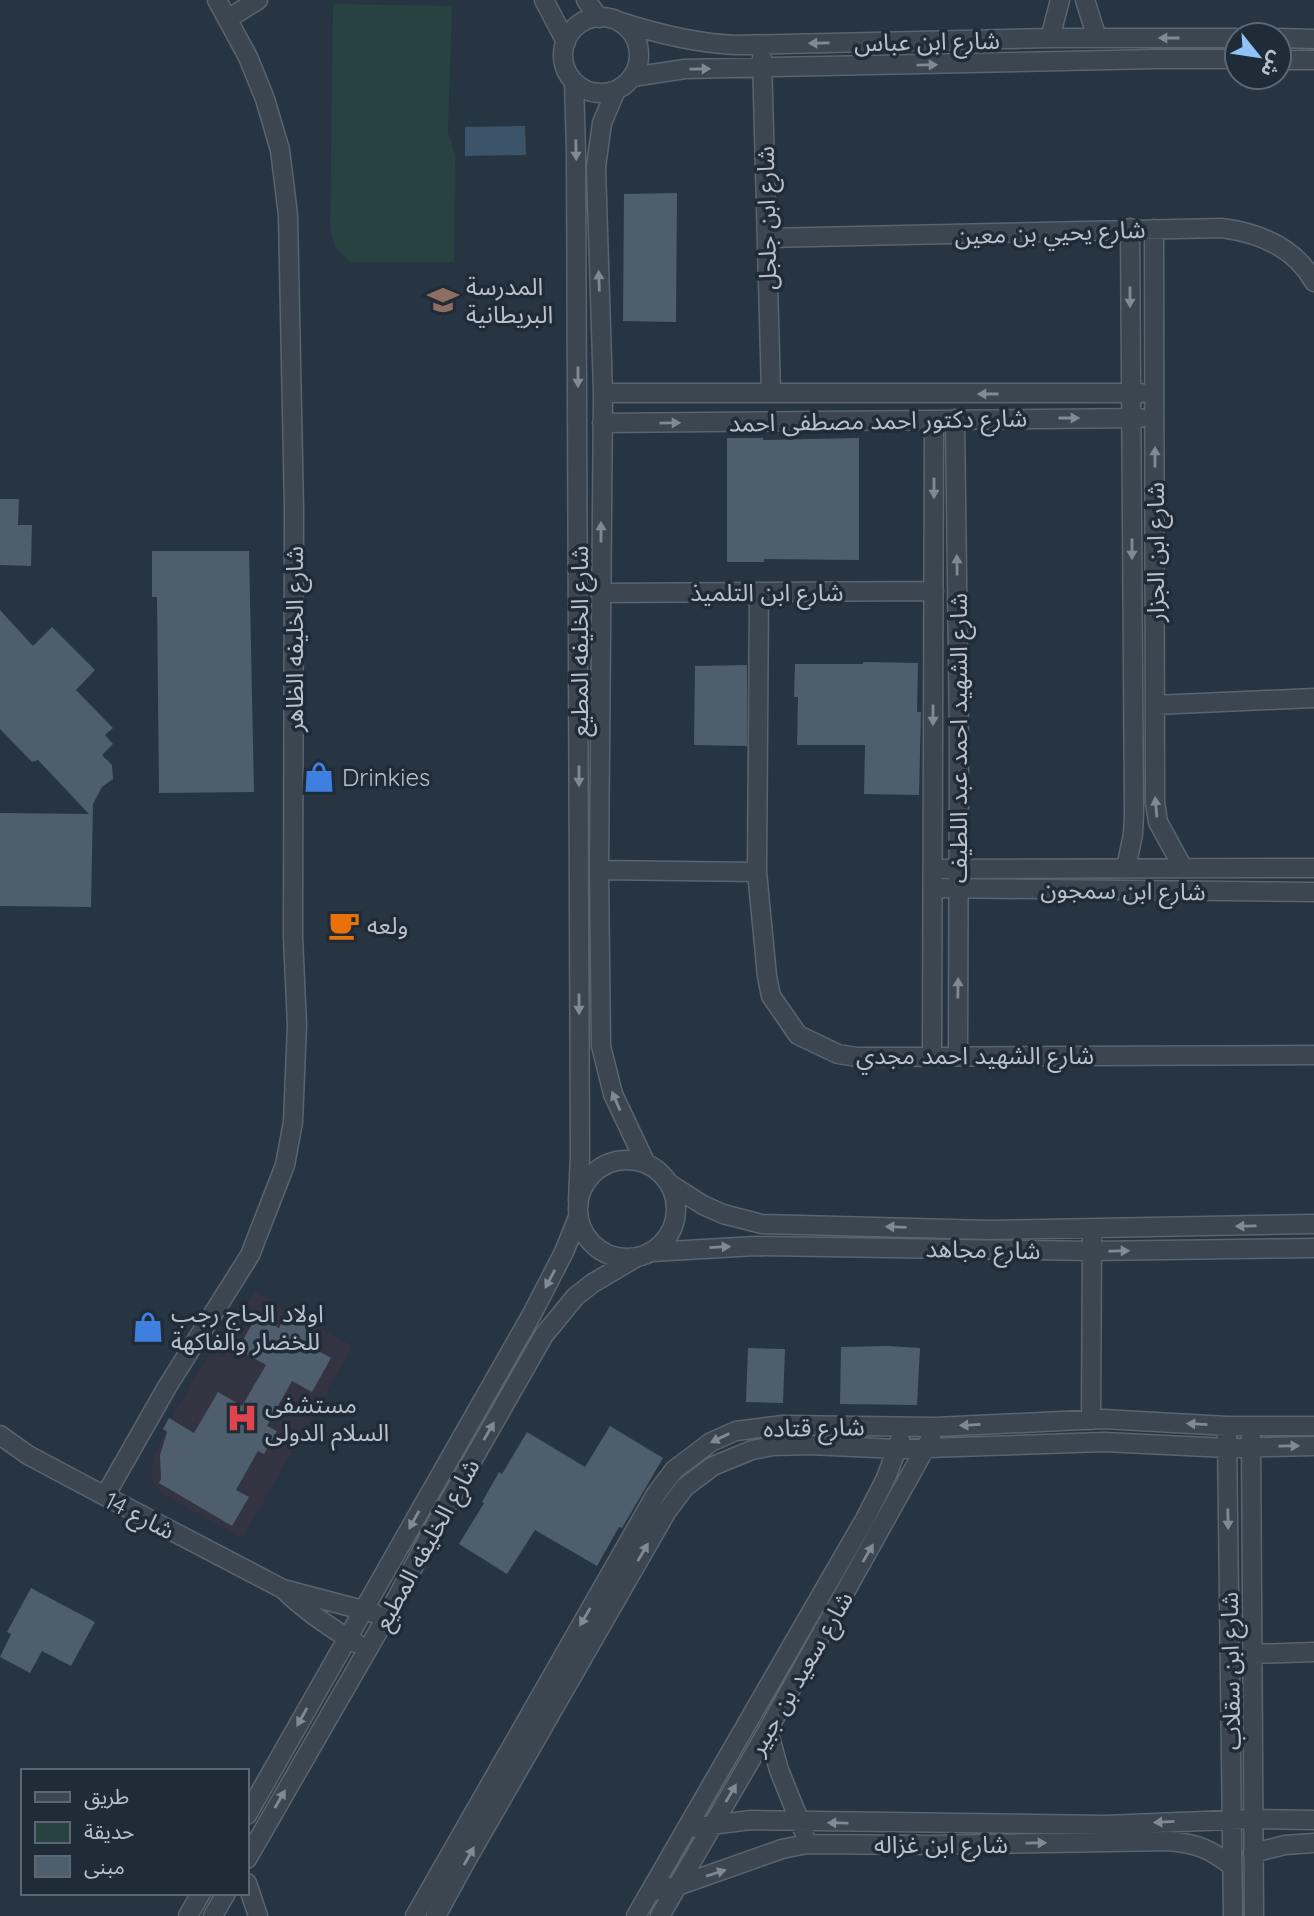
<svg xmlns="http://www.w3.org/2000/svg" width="1314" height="1916" font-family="Quicksand,'Noto Sans Arabic',sans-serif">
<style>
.medical{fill:#333342}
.green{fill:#284242}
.water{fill:#3c546a}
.building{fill:#4f5e6c}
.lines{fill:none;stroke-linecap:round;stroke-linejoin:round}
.minor-casing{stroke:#59646e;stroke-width:21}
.minor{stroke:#3b4651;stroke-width:18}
.oneway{fill:#808a94}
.labels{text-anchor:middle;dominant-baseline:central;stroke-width:7;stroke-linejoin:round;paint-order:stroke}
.street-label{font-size:24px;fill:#b8c1cb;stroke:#1f2b36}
.poi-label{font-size:24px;fill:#b8c1cb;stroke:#1f2b36;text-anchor:start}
</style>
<rect width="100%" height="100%" fill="#263541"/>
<path class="medical" d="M 255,1291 L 353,1346 L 242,1539 L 160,1492 L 153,1483 L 151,1472 L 153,1457 L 176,1410 L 240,1301 L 247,1304 Z"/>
<path class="green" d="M 333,4 L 452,6 L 448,132 L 455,156 L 454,262 L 350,262 L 335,247 L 330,228 Z"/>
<path class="water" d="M 525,126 L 526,155 L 465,156 L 465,127 Z"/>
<path class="building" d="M 677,193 L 676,322 L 623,321 L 624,194 Z
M 727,438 L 763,438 L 763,440 L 859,438 L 859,560 L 764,559 L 764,562 L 727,562 Z
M 0,499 L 19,499 L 18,525 L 32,525 L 31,566 L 0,565 Z
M 152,551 L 249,551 L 254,792 L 159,793 L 157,597 L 152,597 Z
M 0,610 L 33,646 L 52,627 L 95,670 L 76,690 L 113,728 L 105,735 L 113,744 L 102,755 L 112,765 L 113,779 L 102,787 L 93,804 L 91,907 L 0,906 L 0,813 L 89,814 L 38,760 L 32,762 L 0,729 Z
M 863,662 L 918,663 L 917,712 L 921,712 L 919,795 L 864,794 L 865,745 L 797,745 L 798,697 L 794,697 L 795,664 L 863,664 Z
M 747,665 L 747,746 L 694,745 L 695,666 Z
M 289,1310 L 317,1326 L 307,1345 L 331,1358 L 312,1392 L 292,1381 L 267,1426 L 277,1431 L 264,1454 L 258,1451 L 236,1490 L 249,1497 L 232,1526 L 159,1483 L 161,1479 L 160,1455 L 167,1432 L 163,1429 L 169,1418 L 194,1433 L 218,1392 L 242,1406 L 266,1365 L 238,1349 L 257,1315 L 279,1328 Z
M 888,1346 L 920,1348 L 917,1405 L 840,1404 L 841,1347 Z
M 748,1348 L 785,1349 L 783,1403 L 746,1402 Z
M 610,1426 L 663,1458 L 622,1528 L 619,1527 L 597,1566 L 535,1530 L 507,1574 L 459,1544 L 484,1503 L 482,1502 L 499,1472 L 502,1474 L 527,1432 L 585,1467 Z
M 31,1588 L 95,1622 L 71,1666 L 42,1651 L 30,1673 L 0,1657 L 11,1634 L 7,1632 Z"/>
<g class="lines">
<defs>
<path id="minor" d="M 544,0 L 566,42
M 586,0 L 599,18
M 1085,0 L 1097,38
M563 55a38 38 0 1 1 76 0a38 38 0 1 1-76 0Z
M 229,18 L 258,0
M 621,22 C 658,34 696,43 735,45 L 1050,38 L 1237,38
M 1050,38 L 1060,0
M 1279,38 L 1314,39
M 762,58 L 771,393
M 1279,60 L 1314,60
M 632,77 L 685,69 L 1156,59 L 1237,59
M 574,82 L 576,151 L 580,1155 L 578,1201
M 616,90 L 602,123 L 596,167 L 603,393 L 599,870 L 601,1046 L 613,1094 L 645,1162
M 1154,229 L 1155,802 L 1158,822 L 1183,868
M 767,238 L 1222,228 C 1259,233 1295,247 1314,282
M 603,393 L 1141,393
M 955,419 L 959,738 L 958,1056
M 602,423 L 1140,418
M 759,592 L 757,872 L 767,976 L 771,996 L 798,1035 L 838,1054 L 857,1057 L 1314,1055
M 600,593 L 934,591
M 1155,705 L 1314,698
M 1126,868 L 1133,834 L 1134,814 L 1130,228
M 933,869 L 1314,868
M 599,870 L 757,872
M 933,888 L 1314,892
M 932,1056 L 934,420
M578 1209a49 49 0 1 1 98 0a49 49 0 1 1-98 0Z
M 670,1184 L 703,1205 L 723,1214 L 762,1224 L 989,1230 L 1314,1224
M 652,1252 L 755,1246 L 1092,1251 L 1314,1248
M 1091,1420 L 1092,1239
M 0,1435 L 28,1455 L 105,1496 L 283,1589 L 374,1613
M 1227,1436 L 1233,1916
M 1251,1437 L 1254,1916
M 105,1496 L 167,1387 L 250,1255 L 285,1165 L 293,1122 L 297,1025 L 293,937 L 294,509 L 288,215 L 280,150 L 265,99 L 248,57 L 217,0
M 283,1589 C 305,1611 329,1627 356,1643
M 1252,1654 L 1314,1652
M 768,1730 L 779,1770 L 804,1832
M 247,1815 L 532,1314 L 564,1252 L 578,1217
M 687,1828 L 751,1820 L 1106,1825 L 1253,1819 L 1314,1820
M 1253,1853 L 1285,1845 L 1314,1843
M 247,1859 L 391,1609 L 435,1526 L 544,1335 L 576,1296 L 593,1283 L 637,1257
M 247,1883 L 258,1916
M 650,1892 L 680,1885 L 782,1849 L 807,1844 L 931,1845 L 1170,1841 C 1198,1844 1210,1849 1232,1866
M 188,1916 L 201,1893
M 213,1916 L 226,1893
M 415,1916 L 656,1494 L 674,1470 L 711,1442 L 736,1431 L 783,1425 L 935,1427 L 1103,1419 L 1227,1426 L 1314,1426
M 436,1916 L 466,1861 L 667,1511 L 685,1487 L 713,1466 L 752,1450 L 773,1446 L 809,1445 L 898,1449 L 1104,1442 L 1227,1448 L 1314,1446
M 636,1916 L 865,1519 L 886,1478 L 900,1440
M 660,1916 L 768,1730 L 931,1438"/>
</defs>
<use href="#minor" class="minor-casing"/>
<use href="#minor" class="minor"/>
</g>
<defs><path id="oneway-solid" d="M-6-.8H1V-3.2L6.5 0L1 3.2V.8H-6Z" transform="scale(1.75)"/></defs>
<g class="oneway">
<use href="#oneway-solid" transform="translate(1169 38) rotate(-180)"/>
<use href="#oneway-solid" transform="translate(819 43) rotate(179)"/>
<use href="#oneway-solid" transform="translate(927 65) rotate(-1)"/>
<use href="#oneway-solid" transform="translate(700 69) rotate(-1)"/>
<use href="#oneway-solid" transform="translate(576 150) rotate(89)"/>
<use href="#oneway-solid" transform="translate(599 281) rotate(-92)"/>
<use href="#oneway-solid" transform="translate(1130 297) rotate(90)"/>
<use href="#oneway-solid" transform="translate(578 377) rotate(90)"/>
<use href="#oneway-solid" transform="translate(988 394) rotate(180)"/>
<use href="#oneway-solid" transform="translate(1069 418)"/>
<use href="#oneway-solid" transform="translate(670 423) rotate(-1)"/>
<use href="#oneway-solid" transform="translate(1155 457) rotate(-90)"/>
<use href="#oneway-solid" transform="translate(934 488) rotate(90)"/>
<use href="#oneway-solid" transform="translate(601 532) rotate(-90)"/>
<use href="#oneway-solid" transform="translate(1132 549) rotate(90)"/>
<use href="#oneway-solid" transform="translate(957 565) rotate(-91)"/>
<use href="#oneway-solid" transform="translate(933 715) rotate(90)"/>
<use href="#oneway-solid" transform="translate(579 776) rotate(90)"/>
<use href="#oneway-solid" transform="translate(1156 807) rotate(-95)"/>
<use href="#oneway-solid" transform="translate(958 988) rotate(-89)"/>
<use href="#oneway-solid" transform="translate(579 1004) rotate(90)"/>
<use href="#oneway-solid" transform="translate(616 1101) rotate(-113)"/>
<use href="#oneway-solid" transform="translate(1246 1226) rotate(179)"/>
<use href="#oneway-solid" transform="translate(896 1227) rotate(-178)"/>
<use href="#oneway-solid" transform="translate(720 1247) rotate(-3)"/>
<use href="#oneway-solid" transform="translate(1119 1251) rotate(-1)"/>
<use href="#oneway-solid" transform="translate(550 1279) rotate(118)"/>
<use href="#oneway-solid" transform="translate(1197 1424) rotate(-177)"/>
<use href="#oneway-solid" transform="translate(970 1425) rotate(177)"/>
<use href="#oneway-solid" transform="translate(489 1431) rotate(-60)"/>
<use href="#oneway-solid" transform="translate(720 1438) rotate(154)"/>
<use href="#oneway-solid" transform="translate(1289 1446) rotate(-1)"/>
<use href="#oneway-solid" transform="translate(1228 1519) rotate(89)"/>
<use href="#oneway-solid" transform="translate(414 1520) rotate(119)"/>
<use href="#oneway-solid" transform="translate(643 1552) rotate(-60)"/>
<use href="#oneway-solid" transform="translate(868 1553) rotate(-60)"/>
<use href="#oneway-solid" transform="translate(585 1617) rotate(120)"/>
<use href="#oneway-solid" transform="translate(302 1717) rotate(119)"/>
<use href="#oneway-solid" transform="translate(731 1793) rotate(-60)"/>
<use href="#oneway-solid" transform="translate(280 1799) rotate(-60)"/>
<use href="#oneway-solid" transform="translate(1164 1822) rotate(177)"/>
<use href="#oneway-solid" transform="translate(838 1823) rotate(-179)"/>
<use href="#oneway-solid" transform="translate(1036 1843) rotate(-1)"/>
<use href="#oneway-solid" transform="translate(469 1856) rotate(-61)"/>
<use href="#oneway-solid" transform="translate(716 1873) rotate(-18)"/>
</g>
<defs>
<symbol id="school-bare" viewBox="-9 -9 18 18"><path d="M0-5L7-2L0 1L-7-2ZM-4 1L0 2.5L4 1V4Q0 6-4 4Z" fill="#8d6e63" stroke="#1f2b36" stroke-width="2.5" paint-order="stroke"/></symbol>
<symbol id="shop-bare" viewBox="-9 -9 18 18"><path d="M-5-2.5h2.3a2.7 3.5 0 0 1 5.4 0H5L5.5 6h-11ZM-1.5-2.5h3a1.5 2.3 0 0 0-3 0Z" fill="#3f7fe0" stroke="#1f2b36" stroke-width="2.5" paint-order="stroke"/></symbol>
<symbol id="cafe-bare" viewBox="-9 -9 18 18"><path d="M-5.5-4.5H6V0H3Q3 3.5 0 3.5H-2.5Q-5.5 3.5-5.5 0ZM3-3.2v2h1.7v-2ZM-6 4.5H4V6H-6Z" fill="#e8710a" stroke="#1f2b36" stroke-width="2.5" paint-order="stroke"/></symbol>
<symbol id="hospital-bare" viewBox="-9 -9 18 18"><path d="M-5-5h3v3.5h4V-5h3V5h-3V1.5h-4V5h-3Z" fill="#e0444e" stroke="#1f2b36" stroke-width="2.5" paint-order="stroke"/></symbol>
</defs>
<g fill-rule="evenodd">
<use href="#school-bare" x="421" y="278" width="44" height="44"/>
<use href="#shop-bare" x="297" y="755" width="44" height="44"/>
<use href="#cafe-bare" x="322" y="903" width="44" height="44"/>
<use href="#shop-bare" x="126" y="1305" width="44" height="44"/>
<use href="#hospital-bare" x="220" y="1396" width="44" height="44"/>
</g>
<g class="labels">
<g class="street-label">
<text transform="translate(927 41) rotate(-1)">شارع ابن عباس</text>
<text transform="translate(766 218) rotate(-91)">شارع ابن جلجل</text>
<text transform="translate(1050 232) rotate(-2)">شارع يحيي بن معين</text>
<text transform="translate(878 420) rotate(-1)">شارع دكتور احمد مصطفى احمد</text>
<text transform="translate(1155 552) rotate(-90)">شارع ابن الجزار</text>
<text x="767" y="592">شارع ابن التلميذ</text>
<text transform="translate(294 639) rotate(-90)">شارع الخليفه الظاهر</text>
<text transform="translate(579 641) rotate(-90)">شارع الخليفه المطيع</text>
<text transform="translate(958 738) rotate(-90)">شارع الشهيد احمد عبد اللطيف</text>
<text transform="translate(1123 890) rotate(1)">شارع ابن سمجون</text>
<text x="975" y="1055">شارع الشهيد احمد مجدي</text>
<text transform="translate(983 1249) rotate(1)">شارع مجاهد</text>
<text transform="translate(814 1427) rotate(-1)">شارع قتاده</text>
<text transform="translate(140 1515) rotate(27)">شارع 14</text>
<text transform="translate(426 1544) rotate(-61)">شارع الخليفه المطيع</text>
<text transform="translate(1230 1671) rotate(-91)">شارع ابن سقلاب</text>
<text transform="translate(800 1673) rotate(-60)">شارع سعيد بن جبير</text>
<text x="941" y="1844">شارع ابن غزاله</text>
</g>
<g class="poi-label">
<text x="466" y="286">المدرسة<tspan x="466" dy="28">البريطانية</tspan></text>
<text x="342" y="777">Drinkies</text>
<text x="367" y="925">ولعه</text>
<text x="171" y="1313">اولاد الحاج رجب<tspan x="171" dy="28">للخضار والفاكهة</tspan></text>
<text x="265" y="1404">مستشفى<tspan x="265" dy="28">السلام الدولى</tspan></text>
</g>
</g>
<rect x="21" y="1769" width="228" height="126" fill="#1f2b36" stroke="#5c6772" stroke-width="2"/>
<rect x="35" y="1792" width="35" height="10" fill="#3b4651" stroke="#5c6772" stroke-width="2"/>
<text x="84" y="1804" font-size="21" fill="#b8c1cb">طريق</text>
<rect x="35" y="1822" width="35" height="21" fill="#284242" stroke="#5c6772" stroke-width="2"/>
<text x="84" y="1839" font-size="21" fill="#b8c1cb">حديقة</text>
<rect x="35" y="1856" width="35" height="21" fill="#4f5e6c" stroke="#5c6772" stroke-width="2"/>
<text x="84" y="1874" font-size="21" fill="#b8c1cb">مبنى</text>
<g transform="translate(1258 56) rotate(120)"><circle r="33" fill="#1f2b36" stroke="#5c6772" stroke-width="2"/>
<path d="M0-5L12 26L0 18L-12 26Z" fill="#90c2f7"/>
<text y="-10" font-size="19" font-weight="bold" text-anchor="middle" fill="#b8c1cb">ش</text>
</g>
</svg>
